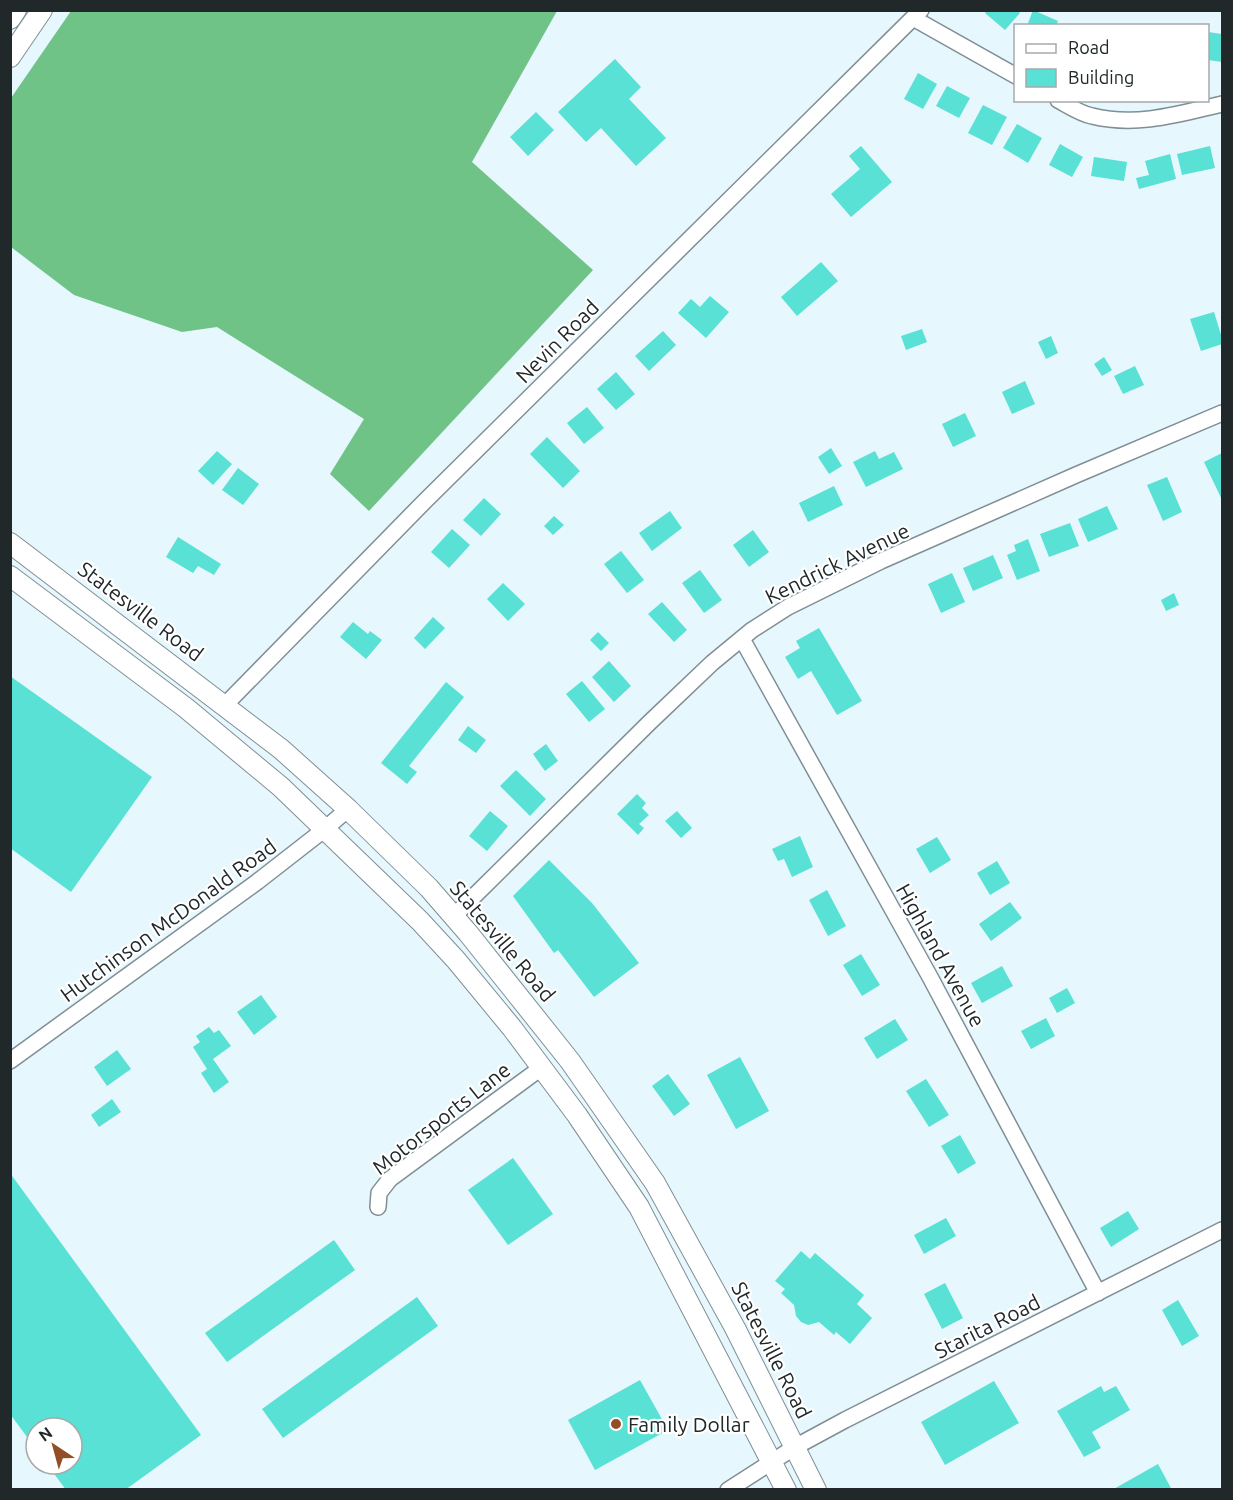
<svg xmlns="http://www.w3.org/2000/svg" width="1233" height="1500" font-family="Ubuntu,sans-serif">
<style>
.forest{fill:#6fc387}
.building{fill:#58e1d4}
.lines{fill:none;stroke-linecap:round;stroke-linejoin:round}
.minor-casing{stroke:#808f95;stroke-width:18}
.major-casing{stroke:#808f95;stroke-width:22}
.minor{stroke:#fff;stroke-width:15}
.major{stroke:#fff;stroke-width:20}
.poi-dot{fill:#944e26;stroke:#fff;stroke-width:2}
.labels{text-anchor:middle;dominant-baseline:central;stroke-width:4.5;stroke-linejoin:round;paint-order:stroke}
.street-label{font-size:21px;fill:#21282a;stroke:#fff}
.poi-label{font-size:21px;fill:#21282a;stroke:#fff;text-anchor:start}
</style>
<rect width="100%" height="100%" fill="#e6f7fd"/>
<path class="forest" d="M 71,11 L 557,11 L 472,162 L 593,270 L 369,511 L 330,474 L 364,419 L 217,327 L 182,332 L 74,295 L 11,247 L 11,98 Z"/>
<path class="building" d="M 987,10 L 1016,10 L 1020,13 L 1005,30 L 985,13 Z
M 1033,10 L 1058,21 L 1056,26 L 1027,26 Z
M 1208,32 L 1222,34 L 1222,62 L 1208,60 Z
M 615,59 L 641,87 L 629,99 L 666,138 L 636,166 L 601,128 L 586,142 L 558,112 Z
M 918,73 L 937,84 L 923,109 L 904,99 Z
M 947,86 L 970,98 L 959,118 L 936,106 Z
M 983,105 L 1007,117 L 992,145 L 968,133 Z
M 536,112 L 554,130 L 528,156 L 510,137 Z
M 1017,124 L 1042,138 L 1028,163 L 1003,148 Z
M 1060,144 L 1083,157 L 1072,177 L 1049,165 Z
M 861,146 L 892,182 L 851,217 L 831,194 L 860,169 L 849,156 Z
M 1210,146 L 1215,168 L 1182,175 L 1177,154 Z
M 1170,154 L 1176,179 L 1139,189 L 1136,178 L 1149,175 L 1145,161 Z
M 1094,157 L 1127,162 L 1124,181 L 1091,176 Z
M 821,262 L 838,281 L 797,316 L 781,297 Z
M 710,296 L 729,312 L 706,338 L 678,313 L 691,299 L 700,307 Z
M 1214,312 L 1222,338 L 1222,344 L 1201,351 L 1190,319 Z
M 922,329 L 927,342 L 906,350 L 901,336 Z
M 663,331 L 676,345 L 649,371 L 635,356 Z
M 1051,336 L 1058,353 L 1046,359 L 1038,342 Z
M 1104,357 L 1112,370 L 1102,376 L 1094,364 Z
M 1135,366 L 1144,385 L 1123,394 L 1114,376 Z
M 616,372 L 635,394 L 616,410 L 597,389 Z
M 1025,381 L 1035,404 L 1012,414 L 1002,392 Z
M 587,407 L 604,428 L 584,444 L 567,423 Z
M 965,413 L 976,436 L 953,447 L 942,424 Z
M 547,437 L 580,471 L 563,488 L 530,454 Z
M 831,448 L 842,466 L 829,474 L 818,457 Z
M 217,451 L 232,464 L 213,485 L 198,471 Z
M 875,451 L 879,459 L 894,452 L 903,469 L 866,487 L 853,462 Z
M 1222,453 L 1222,500 L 1204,462 Z
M 238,468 L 259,484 L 243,505 L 222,490 Z
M 1167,477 L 1182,512 L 1163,521 L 1147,485 Z
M 834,486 L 843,505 L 808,522 L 799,503 Z
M 484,498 L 501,514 L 481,536 L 463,520 Z
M 1107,506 L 1118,529 L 1088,542 L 1078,519 Z
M 670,511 L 682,528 L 652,551 L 639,533 Z
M 554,516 L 564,525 L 553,535 L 544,526 Z
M 1070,523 L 1079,546 L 1049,557 L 1040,534 Z
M 452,529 L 470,545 L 449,568 L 431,552 Z
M 753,530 L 769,552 L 749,567 L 733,545 Z
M 178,537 L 221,564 L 214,575 L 198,566 L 193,573 L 166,557 Z
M 1028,539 L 1040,571 L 1017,580 L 1007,555 L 1016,551 L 1014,545 Z
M 621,551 L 644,580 L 627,593 L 604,564 Z
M 993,555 L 1003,578 L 973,591 L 963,568 Z
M 700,570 L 722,600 L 704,613 L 682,583 Z
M 952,573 L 965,602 L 941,613 L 928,584 Z
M 503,583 L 525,604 L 508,621 L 487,599 Z
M 1174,593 L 1179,605 L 1166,611 L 1161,600 Z
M 662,602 L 687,630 L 674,642 L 648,614 Z
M 433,617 L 445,628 L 425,649 L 414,638 Z
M 353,622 L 368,634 L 370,631 L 382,640 L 366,659 L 340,637 Z
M 819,628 L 862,701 L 837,715 L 811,671 L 798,679 L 785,657 L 800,648 L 796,641 Z
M 598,632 L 609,643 L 601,651 L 590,640 Z
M 609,661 L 631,686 L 614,702 L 592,677 Z
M 10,676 L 152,777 L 71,892 L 10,848 Z
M 582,681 L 605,709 L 589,722 L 566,694 Z
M 446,682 L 464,697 L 409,766 L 417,772 L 407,784 L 381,763 Z
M 468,726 L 486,740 L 476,753 L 458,740 Z
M 546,744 L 558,761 L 545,771 L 533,754 Z
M 516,770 L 546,799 L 530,816 L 500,786 Z
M 637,794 L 646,803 L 642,808 L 649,815 L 639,824 L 644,828 L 638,835 L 617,814 Z
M 490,811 L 508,826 L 487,851 L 469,836 Z
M 677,811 L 692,828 L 681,838 L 665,821 Z
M 800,836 L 813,867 L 792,877 L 784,859 L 778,861 L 772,849 Z
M 937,837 L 951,860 L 930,873 L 916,849 Z
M 549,860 L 592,903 L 639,963 L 594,997 L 558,950 L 554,953 L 513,896 Z
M 997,861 L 1010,883 L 990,895 L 977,873 Z
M 827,890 L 846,926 L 828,936 L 809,900 Z
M 1010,902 L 1022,918 L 991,941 L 979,924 Z
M 861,954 L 880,985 L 862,996 L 843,965 Z
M 1002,966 L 1013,986 L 982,1003 L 971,983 Z
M 1067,988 L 1075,1003 L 1057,1013 L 1049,998 Z
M 261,995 L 277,1017 L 254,1035 L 237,1012 Z
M 1046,1018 L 1055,1036 L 1031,1049 L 1021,1031 Z
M 895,1019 L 908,1040 L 877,1059 L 864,1038 Z
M 209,1027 L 214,1033 L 219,1030 L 231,1046 L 213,1059 L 229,1082 L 214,1093 L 201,1073 L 207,1069 L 193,1047 L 200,1042 L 196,1036 Z
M 117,1050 L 131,1069 L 107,1086 L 94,1067 Z
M 740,1057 L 769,1111 L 736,1129 L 707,1075 Z
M 668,1074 L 690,1104 L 674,1116 L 652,1086 Z
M 926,1079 L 949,1115 L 929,1127 L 906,1091 Z
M 112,1099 L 121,1112 L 99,1127 L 91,1115 Z
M 960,1135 L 976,1163 L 958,1174 L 941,1146 Z
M 513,1158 L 553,1214 L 508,1245 L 468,1190 Z
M 10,1173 L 201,1435 L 125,1490 L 66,1490 L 47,1464 L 72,1464 L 72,1428 L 36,1428 L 36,1449 L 10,1414 Z
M 1128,1211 L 1139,1229 L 1111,1247 L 1100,1228 Z
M 946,1218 L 956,1236 L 924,1254 L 914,1235 Z
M 334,1240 L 355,1270 L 227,1362 L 205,1333 Z
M 801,1251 L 810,1259 L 815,1253 L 864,1295 L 857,1304 L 872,1318 L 850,1344 L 836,1332 L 834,1335 L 819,1322 L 808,1325 L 801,1322 L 796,1316 L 794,1305 L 781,1293 L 785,1289 L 775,1281 Z
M 945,1283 L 963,1318 L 942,1329 L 924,1294 Z
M 417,1297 L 438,1326 L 283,1438 L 262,1409 Z
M 1178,1300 L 1199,1336 L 1182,1346 L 1162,1310 Z
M 640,1380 L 668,1430 L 595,1470 L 568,1420 Z
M 994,1381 L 1019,1423 L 945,1465 L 921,1422 Z
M 1101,1386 L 1104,1392 L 1116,1386 L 1130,1410 L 1092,1432 L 1101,1448 L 1084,1457 L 1057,1411 Z
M 1158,1464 L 1172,1490 L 1112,1490 Z"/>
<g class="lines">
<defs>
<path id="minor" d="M 913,18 L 1016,76
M 1058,100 C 1069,106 1081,114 1092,116 C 1137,127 1179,114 1222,104
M 742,639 L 930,977 L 1098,1293
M 225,705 L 424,502 L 921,10
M 454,916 L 649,723 L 712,663 L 752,630 L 788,607 L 881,561 L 1076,475 L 1222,413
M 10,1061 L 257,882 L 325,829 L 348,809
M 378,1207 L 379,1193 L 390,1179 L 541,1068
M 728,1490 L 795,1447 L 845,1420 L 1222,1230"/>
<path id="major" d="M 10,19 L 16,10
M 10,57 L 42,10
M 10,543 L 281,749 L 348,809 L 429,888 L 468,933 L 570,1061 L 655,1183 L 735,1328 L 816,1490
M 10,576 L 186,708 L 281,787 L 420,921 L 456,960 L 512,1028 L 577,1115 L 639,1207 L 786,1490"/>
</defs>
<use href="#minor" class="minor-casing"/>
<use href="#major" class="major-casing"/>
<use href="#minor" class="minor"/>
<use href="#major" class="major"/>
</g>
<circle class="poi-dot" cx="616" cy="1424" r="6"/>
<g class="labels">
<g class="street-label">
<text transform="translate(557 341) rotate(-45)">Nevin Road</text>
<text transform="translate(837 563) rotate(-26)">Kendrick Avenue</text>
<text transform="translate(141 611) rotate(37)">Statesville Road</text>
<text transform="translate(168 920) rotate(-36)">Hutchinson McDonald Road</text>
<text transform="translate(503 941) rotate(50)">Statesville Road</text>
<text transform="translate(941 955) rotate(61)">Highland Avenue</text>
<text transform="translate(441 1118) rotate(-38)">Motorsports Lane</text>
<text transform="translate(987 1326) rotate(-27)">Starita Road</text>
<text transform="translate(772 1350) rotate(63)">Statesville Road</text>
</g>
<g class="poi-label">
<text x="628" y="1424">Family Dollar</text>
</g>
</g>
<rect width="1233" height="1500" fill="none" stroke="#21282a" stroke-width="24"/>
<rect x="1014" y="24" width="195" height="78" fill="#ffffff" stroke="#a6a9aa" stroke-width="1.5"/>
<rect x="1026" y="44" width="30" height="9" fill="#ffffff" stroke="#a6a9aa" stroke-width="1.5"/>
<text x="1068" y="54" font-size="18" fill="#21282a">Road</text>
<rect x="1026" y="69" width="30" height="18" fill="#58e1d4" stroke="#a6a9aa" stroke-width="1.5"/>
<text x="1068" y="84" font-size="18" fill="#21282a">Building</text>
<g transform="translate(54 1446) rotate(324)"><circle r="28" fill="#ffffff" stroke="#a6a9aa" stroke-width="1.5"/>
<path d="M0-4.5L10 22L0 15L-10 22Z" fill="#944e26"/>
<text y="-9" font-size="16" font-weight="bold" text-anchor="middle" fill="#21282a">N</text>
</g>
</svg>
